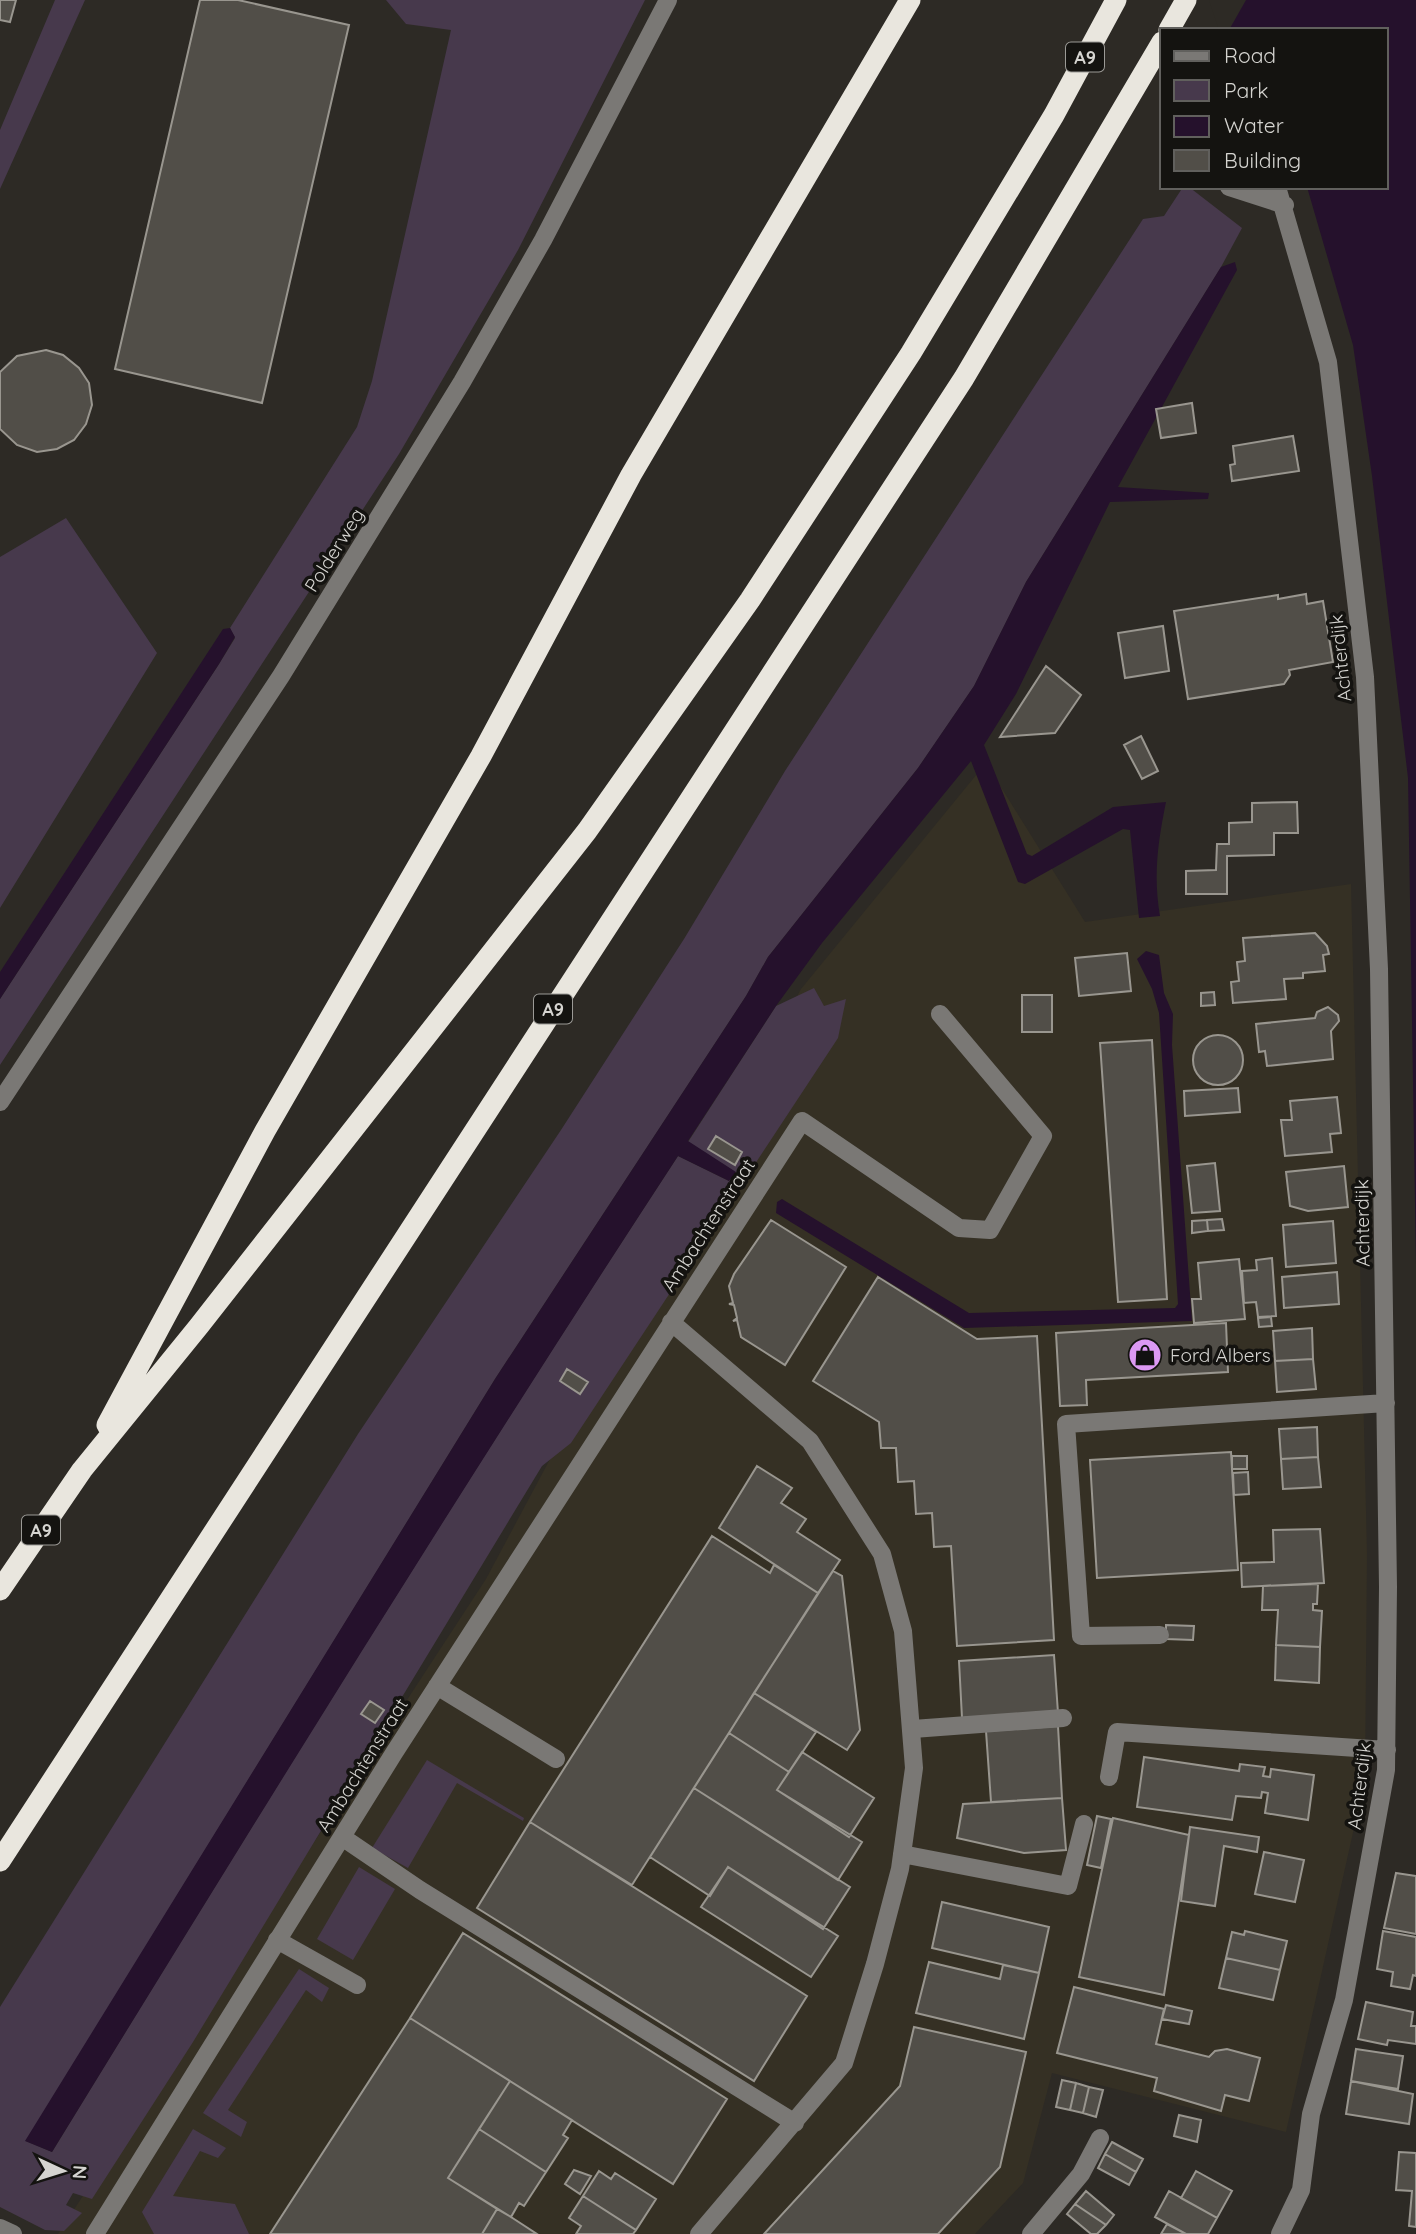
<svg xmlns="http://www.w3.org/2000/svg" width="1416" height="2234" font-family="Quicksand,sans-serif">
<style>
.built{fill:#353024}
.green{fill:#47394c}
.water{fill:#25112c}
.pier{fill:#2d2a25}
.building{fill:#514e48;stroke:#99968f;stroke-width:2}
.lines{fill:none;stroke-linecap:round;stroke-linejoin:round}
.minor{stroke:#7a7875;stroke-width:18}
.highway{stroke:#e9e6de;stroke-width:21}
.labels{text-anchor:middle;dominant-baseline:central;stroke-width:7;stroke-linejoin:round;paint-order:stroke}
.shield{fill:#141310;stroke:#9b9a96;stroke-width:2}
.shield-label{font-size:18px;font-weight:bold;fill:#d5d4d0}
.street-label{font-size:19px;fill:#d5d4d0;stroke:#141310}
.poi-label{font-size:19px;fill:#d5d4d0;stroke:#141310;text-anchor:start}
</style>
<rect width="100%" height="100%" fill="#2d2a25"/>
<path class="built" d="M 986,763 L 1085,922 L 1351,884 L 1367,1553 L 1365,1779 L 1286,2132 L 1052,2073 L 1023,2183 L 975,2234 L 58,2234 L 486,1579 L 801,989 Z"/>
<path class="green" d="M 55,0 L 85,0 L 0,189 L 0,130 Z
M 386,0 L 645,0 L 518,250 L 399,454 L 0,1065 L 0,999 L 219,664 L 235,638 L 230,628 L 357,427 L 372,381 L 451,30 L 406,24 Z
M 1183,187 L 1189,187 L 1242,228 L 1221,267 L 1026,582 L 974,686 L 918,768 L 768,957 L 746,996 L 495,1379 L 26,2141 L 52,2152 C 257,1817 463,1484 678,1156 L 729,1181 L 736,1173 L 688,1142 L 776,1006 L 814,988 L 824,1006 L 846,999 L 838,1038 L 571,1443 L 542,1466 L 193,2042 L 92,2199 L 73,2193 L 66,2205 L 82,2213 L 64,2231 L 45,2230 L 0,2207 L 0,2007 L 358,1434 L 561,1130 L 684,939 L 785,771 L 1143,219 L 1164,216 Z
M 66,518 L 157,653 L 0,908 L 0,557 Z
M 427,1760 L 524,1818 L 523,1821 L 457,1783 L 408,1868 L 372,1848 Z
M 359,1867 L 395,1889 L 353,1960 L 317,1939 Z
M 299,1969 L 329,1988 L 322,2002 L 306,1990 L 228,2110 L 247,2122 L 241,2137 L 203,2113 Z
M 193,2129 L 226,2148 L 218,2158 L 200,2151 L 173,2196 L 235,2204 L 249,2234 L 154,2234 L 142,2212 Z"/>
<path class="water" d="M 1213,0 L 1416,0 L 1416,1264 L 1408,778 L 1372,476 L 1353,345 L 1307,187 L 1386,187 L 1386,30 L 1224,30 Z
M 1235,262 L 1237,270 L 1118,487 L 1209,493 L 1208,499 L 1110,502 L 1016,694 L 984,745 L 1027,854 L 1032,856 L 1113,807 L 1166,802 C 1158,841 1153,876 1160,916 L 1139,918 L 1130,830 L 1123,829 L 1025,884 L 1018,882 L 971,761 L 822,943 L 776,1006 L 688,1141 L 736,1172 L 729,1181 L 678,1156 C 463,1485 257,1818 52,2152 L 25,2141 L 495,1379 L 746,996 L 768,957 L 918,768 L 974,686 L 1026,582 L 1221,267 Z
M 230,628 L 235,637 L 219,664 L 0,999 L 0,972 L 223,629 Z
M 1146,951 L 1159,955 L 1164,993 L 1173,1014 L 1172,1045 L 1192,1321 L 964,1328 L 776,1213 L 777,1202 L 782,1199 L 969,1313 L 1175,1308 L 1178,1304 L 1159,1013 L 1152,989 L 1137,959 Z"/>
<path class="pier" d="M 1209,0 L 1246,0 L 1229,30 L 1219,30 Z"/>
<path class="building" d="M 0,0 L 16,0 L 10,22 L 0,20 Z
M 200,0 L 238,0 L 349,25 L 262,403 L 115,369 Z
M 46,350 L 63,355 L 79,368 L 89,383 L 92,405 L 86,424 L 74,440 L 57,449 L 37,452 L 17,445 L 0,429 L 0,372 L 17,356 Z
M 1192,403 L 1196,433 L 1161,438 L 1156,409 Z
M 1293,436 L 1299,471 L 1232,481 L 1230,465 L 1235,464 L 1233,446 Z
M 1306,594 L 1307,604 L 1323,601 L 1333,662 L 1289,670 L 1290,675 L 1284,684 L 1188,699 L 1174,611 L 1278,595 L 1278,599 Z
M 1163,626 L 1169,671 L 1125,678 L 1118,633 Z
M 1046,666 L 1081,695 L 1055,733 L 1000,737 Z
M 1141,736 L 1158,771 L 1142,779 L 1124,745 Z
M 1297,802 L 1298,833 L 1274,833 L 1274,855 L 1227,856 L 1227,894 L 1186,894 L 1186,871 L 1216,870 L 1217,844 L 1229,844 L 1229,823 L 1252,822 L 1252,803 Z
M 1315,933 L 1327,946 L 1329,954 L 1323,955 L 1325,971 L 1303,973 L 1303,978 L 1284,979 L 1286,999 L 1233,1003 L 1231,982 L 1239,981 L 1237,962 L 1245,961 L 1243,938 Z
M 1127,953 L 1131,991 L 1079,996 L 1075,958 Z
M 1214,992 L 1215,1005 L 1201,1006 L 1201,993 Z
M 1022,995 L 1052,995 L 1052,1032 L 1022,1032 Z
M 1328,1007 L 1338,1015 L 1339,1021 L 1331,1031 L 1333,1059 L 1267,1066 L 1265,1051 L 1259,1052 L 1256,1024 L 1315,1018 L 1317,1012 Z
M1193 1060a25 25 0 1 1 50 0a25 25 0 1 1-50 0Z
M 1152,1040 L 1167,1299 L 1118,1302 L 1100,1043 Z
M 1238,1088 L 1240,1112 L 1185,1116 L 1184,1091 Z
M 1337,1097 L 1341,1133 L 1330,1134 L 1332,1152 L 1285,1156 L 1281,1120 L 1292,1120 L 1290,1101 Z
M 716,1136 L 742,1152 L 735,1165 L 708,1149 Z
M 1215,1163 L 1220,1211 L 1192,1213 L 1187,1166 Z
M 1344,1166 L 1348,1207 L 1308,1211 L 1290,1206 L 1286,1172 Z
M 1222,1219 L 1224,1230 L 1208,1231 L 1207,1220 Z
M 771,1220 L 846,1267 L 785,1365 L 741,1337 L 737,1320 L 733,1321 L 737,1318 L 734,1305 L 729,1304 L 733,1303 L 729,1286 L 734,1274 Z
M 1207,1220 L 1208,1231 L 1192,1233 L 1192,1221 Z
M 1333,1221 L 1336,1263 L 1286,1267 L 1283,1225 Z
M 1272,1258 L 1276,1316 L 1258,1317 L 1256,1302 L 1244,1303 L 1242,1271 L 1257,1270 L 1256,1260 Z
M 1239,1259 L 1245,1319 L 1194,1323 L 1192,1299 L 1201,1299 L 1198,1263 Z
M 1337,1272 L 1339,1304 L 1284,1308 L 1282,1277 Z
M 878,1277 L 977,1339 L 1037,1336 L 1054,1640 L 957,1646 L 951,1546 L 934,1547 L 932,1513 L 916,1514 L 914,1481 L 898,1482 L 896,1448 L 881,1448 L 879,1422 L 813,1381 Z
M 1271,1317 L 1272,1326 L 1259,1327 L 1258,1318 Z
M 1226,1323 L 1228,1372 L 1086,1380 L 1087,1405 L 1060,1406 L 1056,1333 Z
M 1312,1328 L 1313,1359 L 1275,1361 L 1273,1331 Z
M 1313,1359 L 1316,1389 L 1277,1392 L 1275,1361 Z
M 567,1369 L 588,1382 L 580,1394 L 560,1381 Z
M 1317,1427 L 1318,1457 L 1281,1459 L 1279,1429 Z
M 1231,1452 L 1238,1570 L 1097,1578 L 1090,1460 Z
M 1232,1456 L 1247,1456 L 1247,1469 L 1232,1469 Z
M 1318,1457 L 1321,1487 L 1283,1489 L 1281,1459 Z
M 757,1466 L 792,1488 L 781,1503 L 806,1519 L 797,1532 L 840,1560 L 818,1593 L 719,1528 Z
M 1248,1472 L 1249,1494 L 1234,1495 L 1233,1473 Z
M 1320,1529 L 1324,1583 L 1242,1587 L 1241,1563 L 1274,1562 L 1273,1530 Z
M 712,1536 L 770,1573 L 774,1565 L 818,1593 L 632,1885 L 530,1822 Z
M 833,1571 L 842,1576 L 860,1730 L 847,1750 L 754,1693 Z
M 1318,1584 L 1317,1604 L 1313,1604 L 1313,1610 L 1322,1611 L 1320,1647 L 1276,1645 L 1278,1610 L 1262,1610 L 1263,1586 Z
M 1166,1625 L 1194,1626 L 1193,1640 L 1166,1639 Z
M 1276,1645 L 1320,1647 L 1319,1683 L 1275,1680 Z
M 1054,1655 L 1058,1713 L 962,1718 L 959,1661 Z
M 754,1693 L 816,1732 L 789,1772 L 729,1733 Z
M 370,1701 L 384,1710 L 375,1723 L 361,1714 Z
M 1058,1726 L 1062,1798 L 991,1802 L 986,1731 Z
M 729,1733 L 789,1772 L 777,1790 L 862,1842 L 838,1880 L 694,1788 Z
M 802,1752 L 874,1798 L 849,1837 L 777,1790 Z
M 1144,1757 L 1239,1771 L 1240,1764 L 1265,1767 L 1263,1776 L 1270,1777 L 1271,1769 L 1314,1775 L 1308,1820 L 1265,1813 L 1268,1793 L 1262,1792 L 1261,1798 L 1236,1796 L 1232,1820 L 1137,1807 Z
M 694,1788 L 850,1887 L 823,1929 L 728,1867 L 710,1896 L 650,1857 Z
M 1062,1798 L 1066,1850 L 1024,1853 L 957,1838 L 963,1804 Z
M 1097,1816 L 1111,1819 L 1101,1868 L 1087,1865 Z
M 1113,1818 L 1189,1835 L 1164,1995 L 1079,1977 Z
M 530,1822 L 807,1996 L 754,2081 L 477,1908 Z
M 1190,1827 L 1259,1837 L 1257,1852 L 1224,1846 L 1215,1906 L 1181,1901 Z
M 1264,1852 L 1304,1860 L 1295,1902 L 1255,1894 Z
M 728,1867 L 838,1936 L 811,1977 L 701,1907 Z
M 1396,1873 L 1416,1876 L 1416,1934 L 1384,1928 Z
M 942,1902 L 1049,1927 L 1039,1973 L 932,1948 Z
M 1245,1931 L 1287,1941 L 1280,1970 L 1226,1958 L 1232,1932 L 1244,1935 Z
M 1383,1931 L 1416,1937 L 1416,1976 L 1413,1975 L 1410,1989 L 1391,1986 L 1393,1972 L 1377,1969 Z
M 463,1933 L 727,2099 L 673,2184 L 410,2018 Z
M 1226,1958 L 1280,1970 L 1273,2000 L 1219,1988 Z
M 929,1962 L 1000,1979 L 1003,1965 L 1039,1973 L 1024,2039 L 916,2013 Z
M 1074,1987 L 1164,2009 L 1156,2044 L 1209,2057 L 1215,2051 L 1227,2049 L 1260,2058 L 1249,2101 L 1225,2095 L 1221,2111 L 1154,2091 L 1157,2078 L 1057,2053 Z
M 1366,2002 L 1413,2012 L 1411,2026 L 1416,2026 L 1416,2044 L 1388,2040 L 1387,2045 L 1358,2039 Z
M 1166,2005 L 1192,2011 L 1189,2024 L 1162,2019 Z
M 410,2018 L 510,2081 L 448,2178 L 497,2209 L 482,2234 L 270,2234 Z
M 914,2027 L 1026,2052 L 1000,2167 L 938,2234 L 764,2234 L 900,2086 Z
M 1356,2049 L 1403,2056 L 1398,2089 L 1351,2081 Z
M 1062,2080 L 1076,2083 L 1070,2110 L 1056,2107 Z
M 510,2081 L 572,2120 L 563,2135 L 568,2138 L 546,2172 L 479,2129 Z
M 1351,2081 L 1413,2094 L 1409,2124 L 1346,2114 Z
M 1076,2083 L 1089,2087 L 1083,2113 L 1070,2110 Z
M 1089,2087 L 1103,2090 L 1096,2117 L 1083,2113 Z
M 1179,2115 L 1201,2120 L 1197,2142 L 1174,2136 Z
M 479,2129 L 546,2172 L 524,2206 L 519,2203 L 511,2217 L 448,2178 Z
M 1112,2142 L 1143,2159 L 1136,2172 L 1105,2154 Z
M 1399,2152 L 1416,2153 L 1416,2227 L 1409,2226 L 1412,2191 L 1396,2190 Z
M 1105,2154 L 1136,2172 L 1129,2185 L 1098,2168 Z
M 574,2170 L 591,2176 L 580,2194 L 565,2184 Z
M 599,2171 L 611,2179 L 615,2173 L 656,2199 L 636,2230 L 583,2196 Z
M 1196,2171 L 1232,2191 L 1217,2218 L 1181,2198 Z
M 1086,2191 L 1114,2215 L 1106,2225 L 1075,2204 Z
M 1169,2191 L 1217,2218 L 1208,2234 L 1186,2234 L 1155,2217 Z
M 583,2196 L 636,2230 L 633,2234 L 576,2234 L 581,2226 L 569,2218 Z
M 1075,2204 L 1106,2225 L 1097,2234 L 1091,2234 L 1067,2214 Z
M 497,2209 L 511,2217 L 537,2234 L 482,2234 Z
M 1167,2224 L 1186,2234 L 1161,2234 Z"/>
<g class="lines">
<path class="minor" d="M 1229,187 L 1285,205
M 1277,187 L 1328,362 L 1365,677 L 1379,969 L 1388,1587 L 1386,1770 L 1344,2000 L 1311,2114 L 1301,2190 L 1280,2234
M 0,1102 L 281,676 L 462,382 L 543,240 L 668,0
M 671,1322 L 810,1441 L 882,1554 L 903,1631 L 914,1768 L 900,1869 L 875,1964 L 844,2063 L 699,2234
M 1160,1635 L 1081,1636 L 1066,1424 L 1386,1403
M 437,1686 L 556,1759
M 913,1729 L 1063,1718
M 1109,1777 L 1117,1732 L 1387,1750
M 342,1837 L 420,1890 L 795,2123
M 902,1854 L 1068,1886 L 1084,1824
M 277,1940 L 357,1985
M 0,2228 L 13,2234
M 95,2234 L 394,1753 L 802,1121 L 959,1228 L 990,1230 L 1043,1136 L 940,1014
M 1031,2234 L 1081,2174 L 1100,2138"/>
<path class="highway" d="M 1169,30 L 1186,0
M 107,1425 L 265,1131 L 481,756 L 631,475 L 910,0
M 0,1590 L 82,1470 L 199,1326 L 587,831 L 750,600 L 911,353 L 1054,115 L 1116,0
M 0,1861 L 964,378 L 1162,42"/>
</g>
<defs>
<symbol id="shop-disc" viewBox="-11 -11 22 22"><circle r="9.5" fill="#dc99f4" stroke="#141310"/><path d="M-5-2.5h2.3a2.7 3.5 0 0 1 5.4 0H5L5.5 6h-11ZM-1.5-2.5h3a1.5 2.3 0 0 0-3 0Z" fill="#111"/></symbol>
</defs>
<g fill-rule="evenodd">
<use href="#shop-disc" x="1126" y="1336" width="38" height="38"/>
</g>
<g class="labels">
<g class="shield">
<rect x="1066" y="42.5" width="38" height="29" rx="5"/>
<rect x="534" y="994.5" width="38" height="29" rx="5"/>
<rect x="22" y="1515.5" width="38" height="29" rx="5"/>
</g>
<g class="shield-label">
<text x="1085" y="57">A9</text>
<text x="553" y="1009">A9</text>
<text x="41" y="1530">A9</text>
</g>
<g class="street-label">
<text transform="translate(334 550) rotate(-58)">Polderweg</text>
<text transform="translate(1340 658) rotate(-96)">Achterdijk</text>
<text transform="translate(1362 1223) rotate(-91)">Achterdijk</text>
<text transform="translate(708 1225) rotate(-57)">Ambachtenstraat</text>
<text transform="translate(362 1765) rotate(-58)">Ambachtenstraat</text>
<text transform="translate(1359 1786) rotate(-83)">Achterdijk</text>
</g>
<g class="poi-label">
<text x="1170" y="1355">Ford Albers</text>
</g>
</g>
<rect x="1160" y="28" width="228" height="161" fill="#141310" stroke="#61605d" stroke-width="2"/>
<rect x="1174" y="51" width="35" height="10" fill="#7a7875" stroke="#61605d" stroke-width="2"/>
<text x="1224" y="63" font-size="21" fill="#d5d4d0">Road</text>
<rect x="1174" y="80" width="35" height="21" fill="#47394c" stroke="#61605d" stroke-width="2"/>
<text x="1224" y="98" font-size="21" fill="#d5d4d0">Park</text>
<rect x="1174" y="116" width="35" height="21" fill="#25112c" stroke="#61605d" stroke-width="2"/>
<text x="1224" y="133" font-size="21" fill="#d5d4d0">Water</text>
<rect x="1174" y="150" width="35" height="21" fill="#514e48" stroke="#61605d" stroke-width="2"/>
<text x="1224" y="168" font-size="21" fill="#d5d4d0">Building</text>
<g transform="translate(63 2171) rotate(94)" stroke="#141310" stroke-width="5" paint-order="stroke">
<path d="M0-5L12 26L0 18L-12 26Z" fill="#d5d4d0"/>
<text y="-10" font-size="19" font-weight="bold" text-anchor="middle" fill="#d5d4d0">N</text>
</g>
</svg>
